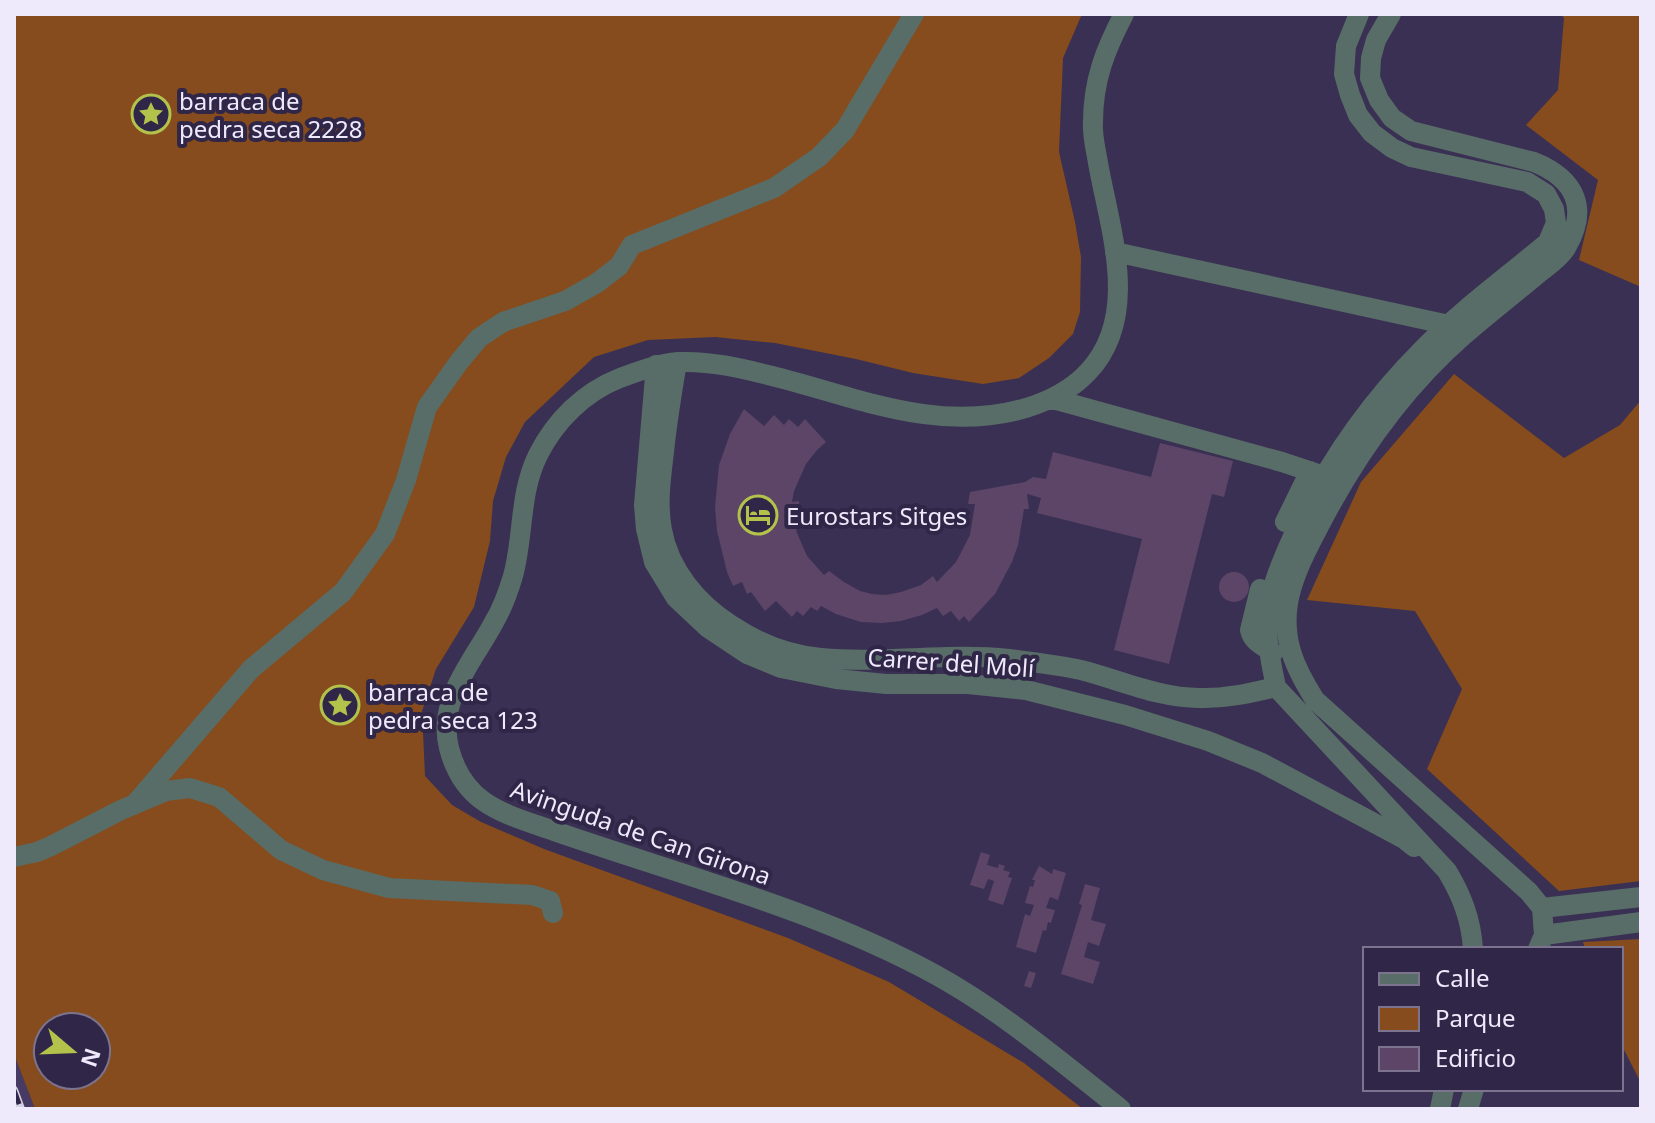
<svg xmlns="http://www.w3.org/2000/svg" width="1655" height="1123" font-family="'Noto Sans',sans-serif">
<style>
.built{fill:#473b63}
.green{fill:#864c1d;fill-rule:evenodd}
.building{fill:#5c4566}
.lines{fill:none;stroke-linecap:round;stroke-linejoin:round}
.minor{stroke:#586d67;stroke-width:20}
.rail-casing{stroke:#d5d1e5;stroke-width:8}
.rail{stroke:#302647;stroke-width:5;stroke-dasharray:15;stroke-linecap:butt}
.labels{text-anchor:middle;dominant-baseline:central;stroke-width:8;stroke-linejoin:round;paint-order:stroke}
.poi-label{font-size:24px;fill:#eeeafc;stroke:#302647;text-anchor:start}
.street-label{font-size:24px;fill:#eeeafc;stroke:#302647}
</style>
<rect width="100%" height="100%" fill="#3a3053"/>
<path class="built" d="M 14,1054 L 35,1109 L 14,1109 Z"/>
<path class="green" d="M 14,14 L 1082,14 L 1063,58 L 1059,152 L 1075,222 L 1081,257 L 1080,312 L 1073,334 L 1049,358 L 1019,378 L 983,384 L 913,373 L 856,359 L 775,343 L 715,337 L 648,340 L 594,357 L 525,422 L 506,457 L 493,501 L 490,541 L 474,607 L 436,669 L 422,711 L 425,776 L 452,805 L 481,822 L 544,849 L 788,938 L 889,982 L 1024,1063 L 1083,1109 L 35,1109 L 14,1054 ZM 48,1027 L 96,1027 L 96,1075 L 48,1075 Z
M 1561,14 L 1641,14 L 1641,287 L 1579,260 L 1598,180 L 1526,125 L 1558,90 L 1564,18 Z
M 1454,374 L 1564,458 L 1620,425 L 1641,400 L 1641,881 L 1559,891 L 1427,769 L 1462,689 L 1415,611 L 1307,600 L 1361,482 Z
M 1641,939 L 1641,1083 L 1621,1044 L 1621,949 L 1585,949 L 1583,942 Z"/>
<path class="building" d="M 744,409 L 764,426 L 774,415 L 784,425 L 789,419 L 798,427 L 805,419 L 826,442 L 817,450 L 806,464 L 794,491 L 792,502 L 799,501 L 800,518 L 794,519 L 797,533 L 807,556 L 824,575 L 829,571 L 844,582 L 860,591 L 872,594 L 886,595 L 901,592 L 921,585 L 933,576 L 937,582 L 956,562 L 970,535 L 975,504 L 968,504 L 970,492 L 1025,482 L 1033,477 L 1046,479 L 1053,452 L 1151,477 L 1160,443 L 1233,461 L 1224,497 L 1212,494 L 1169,664 L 1114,650 L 1142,539 L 1037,513 L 1041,498 L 1027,494 L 1029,509 L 1024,509 L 1018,545 L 1012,562 L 995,594 L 969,622 L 964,616 L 959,621 L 951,611 L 943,616 L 937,608 L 922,615 L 901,621 L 882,623 L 861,622 L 848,618 L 836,614 L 821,606 L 817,611 L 811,607 L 803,616 L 797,611 L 792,617 L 776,601 L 765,611 L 751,592 L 747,594 L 742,582 L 733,586 L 727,572 L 717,531 L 715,507 L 719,465 L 730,434 Z
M1219 587a15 15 0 1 1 30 0a15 15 0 1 1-30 0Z
M 981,852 L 990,855 L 987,865 L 998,868 L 999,864 L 1005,866 L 1003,870 L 1010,872 L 1008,877 L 1012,878 L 1003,905 L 988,900 L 994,881 L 988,879 L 984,889 L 970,885 Z
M 1039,866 L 1052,874 L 1053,869 L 1066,873 L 1058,900 L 1050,897 L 1046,908 L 1055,910 L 1051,923 L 1048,922 L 1046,931 L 1043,930 L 1036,953 L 1016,947 L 1025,914 L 1030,916 L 1034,905 L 1025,903 L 1030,886 L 1033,887 L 1035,880 L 1032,880 Z
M 1085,884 L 1100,888 L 1091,920 L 1106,924 L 1099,946 L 1088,942 L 1084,957 L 1100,962 L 1093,984 L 1061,974 L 1082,905 L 1079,904 Z
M 1029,971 L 1036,973 L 1031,988 L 1024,986 Z"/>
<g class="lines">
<path class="minor" d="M 1359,14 L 1346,46 L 1344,74 L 1350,95 L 1358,115 L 1372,133 L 1392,148 L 1411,157 L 1527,182 L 1546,194 L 1554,209 L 1556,223 L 1548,242 C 1507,277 1461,310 1423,349 C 1370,402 1326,465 1294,534 C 1281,563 1267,594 1267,627 C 1267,647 1272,667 1276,687 L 1447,871 C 1462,896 1471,919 1473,949
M 1391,14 L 1376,40 L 1371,58 L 1370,78 L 1379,100 L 1392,118 L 1411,131 L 1534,162 C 1576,179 1589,209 1566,248 C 1560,258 1548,266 1539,273 C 1514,294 1488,314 1464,335 C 1401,390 1352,461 1315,534 C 1304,555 1292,579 1288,603 C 1282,641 1295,668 1315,700 L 1529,892 L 1542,908 L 1544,935 L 1538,949
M 1115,252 L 1449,325 L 1456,331
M 677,362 C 672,392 667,421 664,452 C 661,477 657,504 662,530 C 669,570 698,604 731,625 C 758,643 789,655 821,658 C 884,664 947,652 1009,659 C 1033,662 1058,665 1081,670 C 1120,680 1159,698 1199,698 C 1226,699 1250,693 1276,687
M 656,365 L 644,505 L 646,529 L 654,562 L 676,598 L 708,628 L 747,654 L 781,668 L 836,679 L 886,684 L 968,684 L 1026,690 L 1125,715 L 1208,741 L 1262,763 L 1404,839 L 1414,847
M 1053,399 L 1282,462 L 1324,476
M 1285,522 L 1310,471
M 1260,589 L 1250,630 C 1253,643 1263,645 1273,653
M 134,805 L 251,669 L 343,592 L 385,534 L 406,480 L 427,407 L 459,362 L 479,338 L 503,322 L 565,301 L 597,283 L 619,266 L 632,245 L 774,188 L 819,157 L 845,130 L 914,14
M 14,857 L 37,852 L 51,846 L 121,810 L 166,791 L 190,788 L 219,797 L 281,850 L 323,870 L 389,888 L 532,895 L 550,901 L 553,913
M 1542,908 L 1641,897
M 1544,935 L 1641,922
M 1121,1109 C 1061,1062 1003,1012 936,975 C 817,910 684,876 557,832 C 507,814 464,807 449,748 C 437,700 472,663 493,624 C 502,609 508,593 513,576 C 524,536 519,493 538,455 C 555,421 584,392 620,378 C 639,371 659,363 680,362 C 711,361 741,368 772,376 C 857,397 937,434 1026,408 C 1049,401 1071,390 1088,372 C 1141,316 1110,230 1098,163 C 1096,150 1092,136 1093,122 C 1093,81 1105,50 1124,14
M 1440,1109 L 1444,1089
M 1468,1109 L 1474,1089"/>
<defs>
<path id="rail" d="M 14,1090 L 21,1109"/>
</defs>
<use href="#rail" class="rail-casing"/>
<use href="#rail" class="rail"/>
</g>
<defs>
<symbol id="sight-ring" viewBox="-11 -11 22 22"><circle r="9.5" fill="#302647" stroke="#b3c24b" stroke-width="1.5"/><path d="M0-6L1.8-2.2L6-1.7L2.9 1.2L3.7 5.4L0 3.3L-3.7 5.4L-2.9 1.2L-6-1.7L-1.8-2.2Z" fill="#b3c24b"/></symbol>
<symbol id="hotel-ring" viewBox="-11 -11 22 22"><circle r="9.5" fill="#302647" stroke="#b3c24b" stroke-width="1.5"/><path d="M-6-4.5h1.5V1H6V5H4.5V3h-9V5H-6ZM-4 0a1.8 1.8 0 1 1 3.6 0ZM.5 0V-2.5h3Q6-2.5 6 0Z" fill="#b3c24b"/></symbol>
</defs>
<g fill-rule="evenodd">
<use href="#sight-ring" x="129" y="92" width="44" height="44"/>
<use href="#hotel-ring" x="736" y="493" width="44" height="44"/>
<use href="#sight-ring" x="318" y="683" width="44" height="44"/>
</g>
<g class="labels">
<g class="poi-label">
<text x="179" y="100">barraca de<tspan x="179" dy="28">pedra seca 2228</tspan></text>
<text x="786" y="515">Eurostars Sitges</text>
<text x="368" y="691">barraca de<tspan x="368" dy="28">pedra seca 123</tspan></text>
</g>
<g class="street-label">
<text transform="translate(951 662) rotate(4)">Carrer del Molí</text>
<text transform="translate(641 832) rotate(19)">Avinguda de Can Girona</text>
</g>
</g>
<rect width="1655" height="1123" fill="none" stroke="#eeeafc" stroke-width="32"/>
<rect x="1363" y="947" width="260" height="144" fill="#302647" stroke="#7c748f" stroke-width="2"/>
<rect x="1379" y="973" width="40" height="12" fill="#586d67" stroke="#7c748f" stroke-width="2"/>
<text x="1435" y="987" font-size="24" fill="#eeeafc">Calle</text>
<rect x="1379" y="1007" width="40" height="24" fill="#864c1d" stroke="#7c748f" stroke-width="2"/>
<text x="1435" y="1027" font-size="24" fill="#eeeafc">Parque</text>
<rect x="1379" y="1047" width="40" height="24" fill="#5c4566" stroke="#7c748f" stroke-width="2"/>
<text x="1435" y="1067" font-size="24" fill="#eeeafc">Edificio</text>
<g transform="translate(72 1051) rotate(109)"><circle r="38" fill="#302647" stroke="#7c748f" stroke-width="2"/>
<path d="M0-6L14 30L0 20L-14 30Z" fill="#b3c24b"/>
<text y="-12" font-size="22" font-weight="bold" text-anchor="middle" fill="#eeeafc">N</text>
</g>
</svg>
